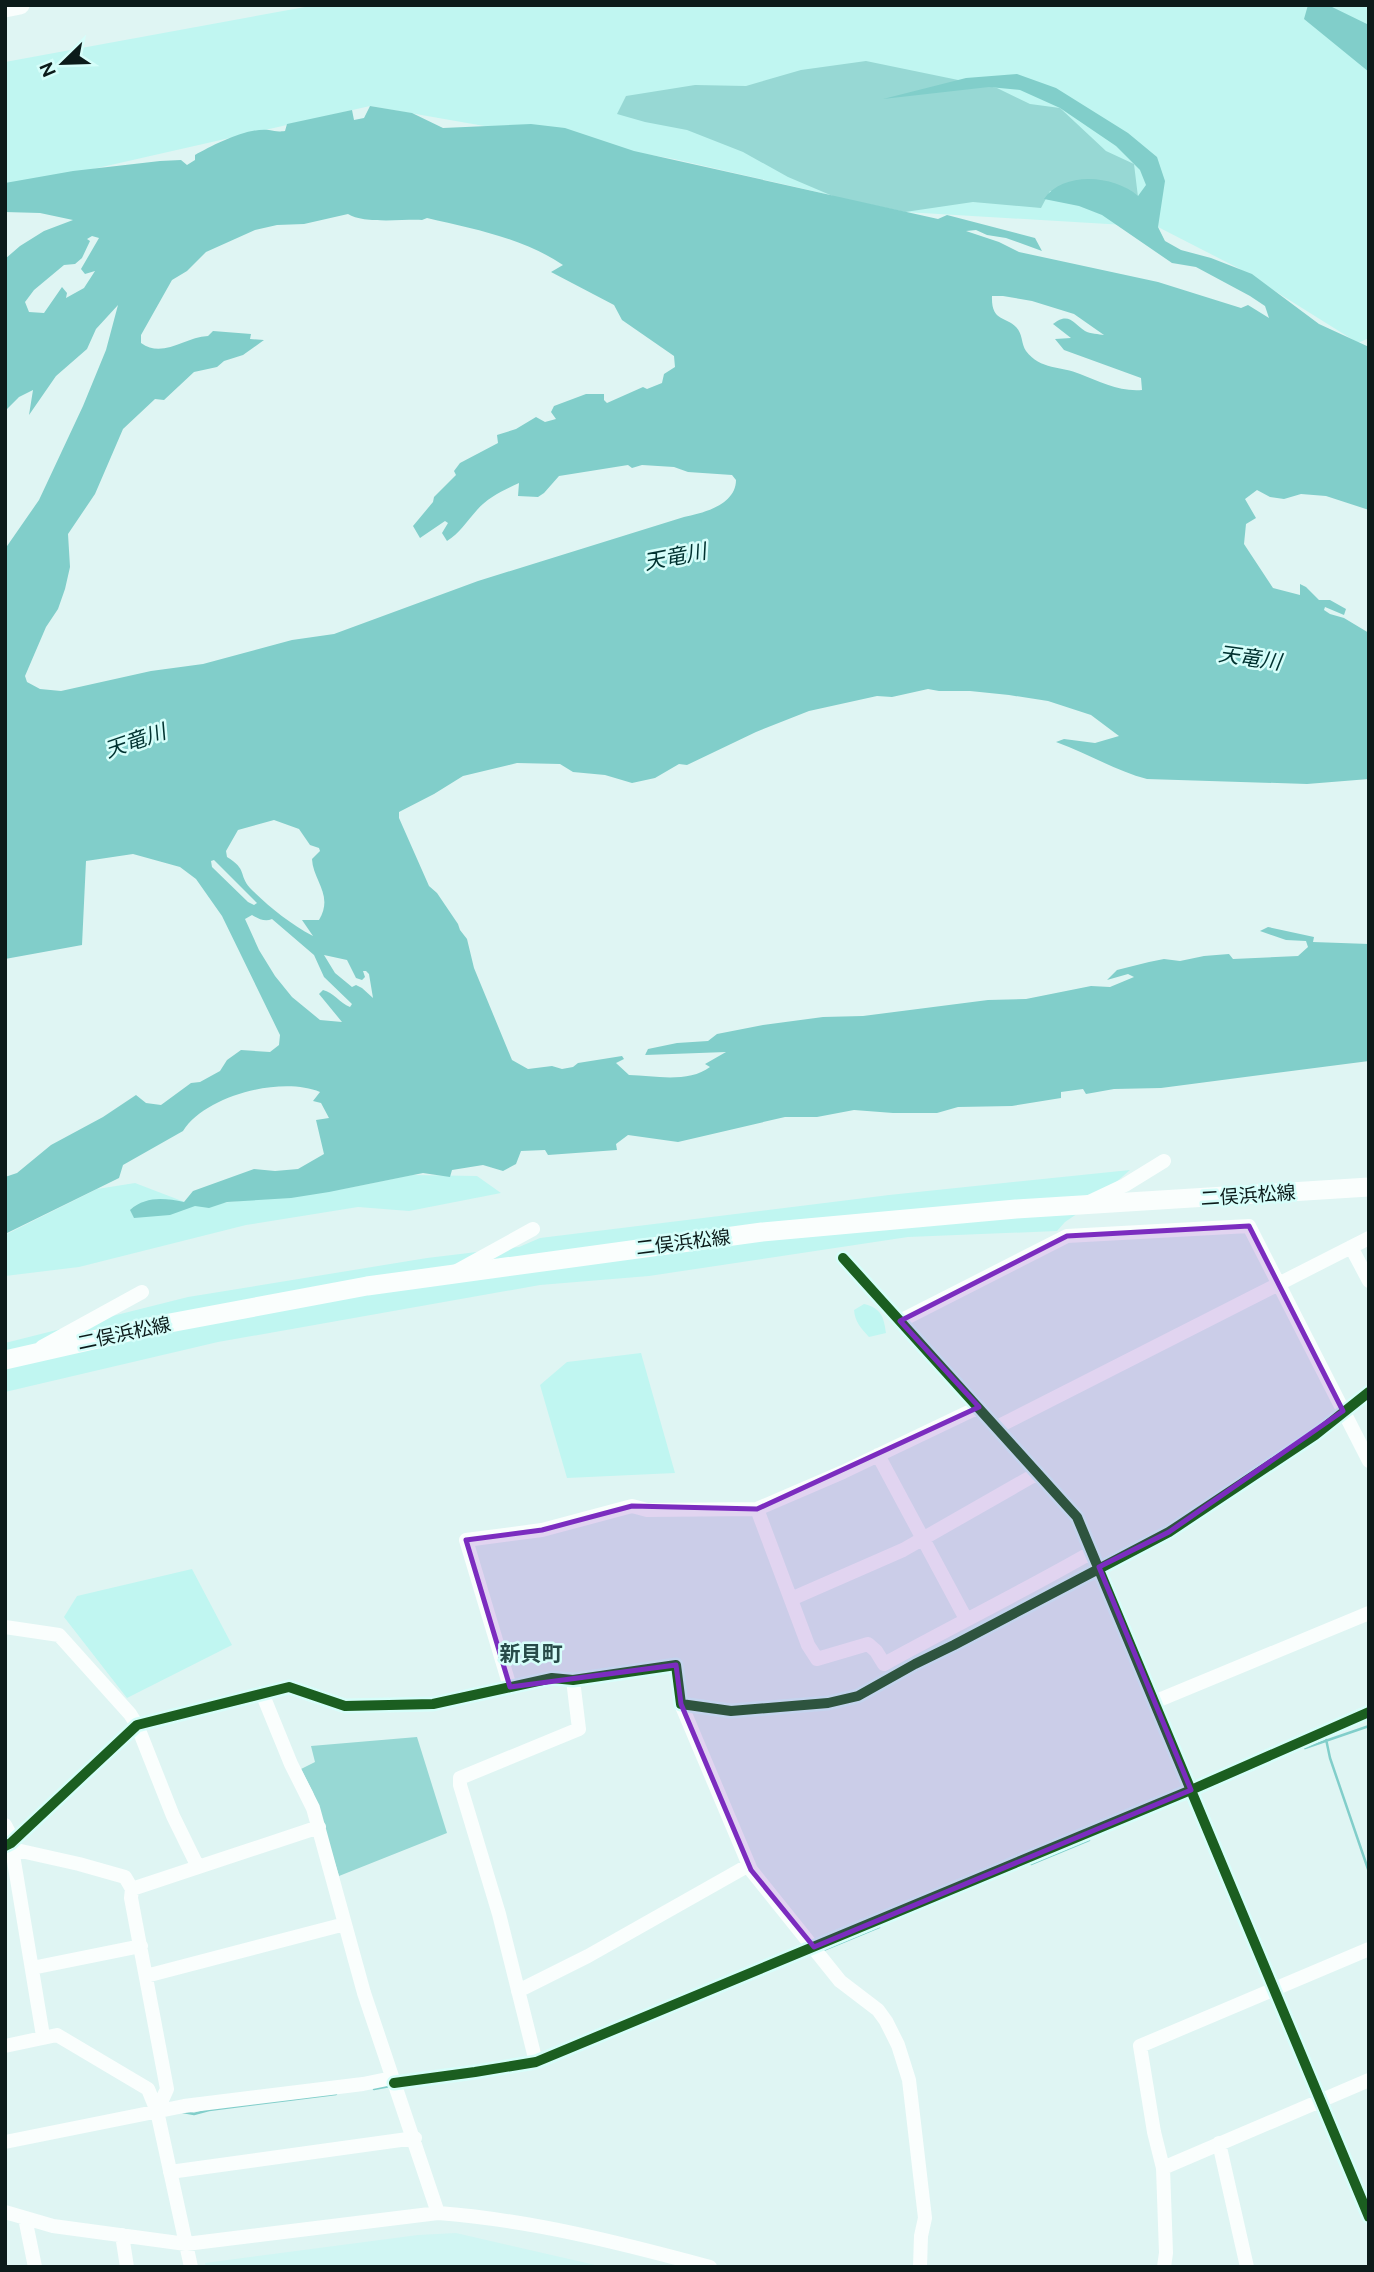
<svg xmlns="http://www.w3.org/2000/svg" width="1374" height="2272" font-family="Ubuntu,'Noto Sans JP',sans-serif">
<style>
.built{fill:#d1f6f3}
.green{fill:#c0f6f1}
.forest{fill:#97d8d4}
.water{fill:#81ceca;fill-rule:evenodd}
.lines{fill:none;stroke-linecap:round;stroke-linejoin:round}
.stream{stroke:#81ceca;stroke-width:2.5}
.minor{stroke:#fafefd;stroke-width:14}
.major{stroke:#fafefd;stroke-width:19}
.cycleway-casing{stroke:#d6fefa;stroke-width:15}
.cycleway{stroke:#1b5e20;stroke-width:10}
.marked{fill:#7b2cbf;fill-opacity:0.2;stroke:#7b2cbf;stroke-width:5;stroke-linejoin:round}
.labels{text-anchor:middle;dominant-baseline:central;stroke-width:5;stroke-linejoin:round;paint-order:stroke}
.street-label{font-size:19px;fill:#0c1b1a;stroke:#d6fefa}
.water-label{font-size:21px;font-style:italic;fill:#003230;stroke:#d6fefa}
.neighbourhood-label{font-size:21px;font-weight:bold;fill:#284b49;stroke:#d6fefa}
</style>
<rect width="100%" height="100%" fill="#dff5f3"/>
<path class="built" d="M 456,2233 L 604,2267 L 206,2267 L 205,2263 L 418,2235 Z"/>
<path class="green" d="M 316,5 L 1369,5 L 1369,338 L 1358,343 L 1238,268 L 1158,227 L 905,212 L 674,159 L 370,106 L 5,189 L 5,62 Z
M 1130,1170 L 1090,1205 L 1065,1222 L 1057,1231 L 908,1237 L 649,1276 L 540,1285 L 218,1342 L 5,1392 L 5,1343 L 188,1297 L 427,1258 L 519,1247 L 540,1238 L 889,1195 Z
M 412,1175 L 477,1176 L 501,1193 L 409,1211 L 358,1207 L 246,1225 L 79,1267 L 5,1276 L 5,1235 L 97,1189 L 135,1183 L 195,1206 L 343,1189 Z
M 864,1304 C 881,1308 884,1317 886,1333 L 869,1337 C 861,1328 855,1322 854,1310 Z
M 641,1353 L 675,1473 L 567,1478 L 540,1385 L 567,1362 Z
M 192,1569 L 232,1645 L 127,1698 L 64,1617 L 77,1596 Z"/>
<path class="forest" d="M 866,61 L 997,88 L 1030,104 L 1060,108 L 1106,151 L 1134,164 L 1138,197 L 1050,191 L 1041,208 L 973,202 L 905,212 L 835,197 L 788,177 L 743,152 L 687,130 L 645,122 L 617,114 L 626,96 L 695,85 L 746,86 L 801,70 Z
M 417,1737 L 447,1833 L 339,1876 L 313,1792 L 301,1769 L 315,1762 L 311,1746 Z"/>
<path class="water" d="M 1308,5 L 1328,5 L 1369,25 L 1369,72 L 1304,19 Z
M 1017,74 L 1056,88 L 1128,133 L 1157,157 L 1165,181 L 1158,227 L 1165,241 L 1181,250 L 1211,258 L 1252,274 L 1319,324 L 1369,347 L 1369,510 L 1326,496 L 1301,494 L 1284,499 L 1270,497 L 1257,490 L 1245,499 L 1256,518 L 1246,524 L 1244,544 L 1273,588 L 1300,595 L 1300,584 L 1306,587 L 1319,600 L 1330,600 L 1346,609 L 1344,615 L 1325,607 L 1324,610 L 1330,614 L 1344,618 L 1369,633 L 1369,779 L 1307,784 L 1147,779 C 1116,771 1087,753 1056,742 L 1064,739 L 1095,743 L 1119,736 L 1091,715 L 1048,701 L 1009,695 L 970,691 L 939,691 L 928,689 L 892,697 L 877,696 L 809,711 L 756,732 L 687,765 L 679,764 L 655,778 L 632,783 L 605,775 L 573,772 L 560,764 L 517,763 L 463,776 L 434,794 L 399,812 L 399,818 L 429,886 L 437,893 L 458,924 L 460,930 L 467,939 L 474,968 L 512,1060 L 528,1069 L 552,1066 L 562,1069 L 573,1067 L 578,1063 L 622,1056 L 624,1059 L 616,1063 L 629,1075 C 655,1076 689,1083 710,1067 L 705,1064 L 726,1052 L 645,1055 L 648,1049 L 677,1043 L 708,1041 L 717,1034 L 763,1025 L 823,1017 L 863,1016 L 988,1000 L 1026,999 L 1091,986 L 1110,987 L 1134,977 L 1128,974 L 1107,980 L 1117,970 L 1149,962 L 1164,959 L 1180,961 L 1204,956 L 1229,954 L 1233,959 L 1298,956 L 1308,947 L 1306,941 L 1286,940 L 1260,931 L 1268,927 L 1314,937 L 1313,942 L 1369,944 L 1369,1061 L 1161,1088 L 1114,1089 L 1086,1094 L 1083,1089 L 1061,1092 L 1061,1098 L 1012,1106 L 958,1107 L 937,1113 L 893,1113 L 854,1110 L 817,1117 L 785,1117 L 678,1142 L 628,1135 L 616,1144 L 617,1150 L 548,1155 L 545,1150 L 521,1151 L 516,1164 L 503,1171 L 483,1165 L 452,1170 L 450,1177 L 423,1173 L 329,1192 L 291,1198 L 227,1202 L 209,1208 L 195,1206 L 170,1215 L 134,1218 L 130,1210 C 146,1196 164,1198 184,1202 L 193,1191 L 254,1169 L 275,1171 L 298,1169 L 324,1154 L 316,1120 L 329,1118 L 321,1103 L 313,1101 L 320,1092 C 282,1076 206,1095 183,1131 L 123,1165 L 119,1178 L 5,1234 L 5,1177 L 17,1173 L 51,1145 L 103,1117 L 136,1095 L 146,1103 L 161,1105 L 191,1083 L 200,1082 L 220,1071 L 227,1060 L 241,1050 L 270,1052 L 279,1045 L 280,1035 L 222,916 L 196,879 L 180,867 L 133,854 L 86,861 L 82,945 L 5,959 L 5,549 L 39,500 L 83,406 L 106,350 L 118,305 L 96,329 L 87,349 L 56,376 L 29,415 L 33,390 L 19,397 L 5,411 L 5,259 L 20,246 L 44,231 L 73,220 L 40,213 L 5,212 L 5,183 L 73,171 L 160,161 L 181,160 L 187,165 L 195,160 L 195,155 C 213,145 248,127 269,130 C 275,131 277,132 285,131 L 287,124 L 352,110 L 354,120 L 364,118 L 370,106 L 412,113 L 443,128 L 531,124 L 565,128 L 634,151 L 938,219 L 947,215 L 1035,238 L 1042,251 L 1006,238 L 987,235 L 976,230 L 966,231 L 999,242 L 1019,252 L 1158,282 L 1241,308 L 1248,305 L 1269,318 L 1265,306 L 1250,296 L 1196,267 L 1172,263 L 1102,215 L 1079,206 L 1044,199 C 1063,171 1114,175 1138,196 L 1146,185 L 1140,170 L 1116,146 L 1060,108 L 1020,90 L 989,87 L 883,99 L 966,78 ZM 348,214 C 363,224 403,219 422,220 L 427,218 C 474,229 523,238 563,265 L 551,272 L 614,305 L 622,320 L 674,356 L 675,367 L 664,374 L 662,383 L 647,389 L 643,387 L 607,403 L 604,400 L 604,394 L 586,394 L 554,406 L 551,412 L 556,419 L 545,422 L 536,417 L 516,429 L 497,435 L 498,443 L 460,463 L 454,471 L 456,475 L 434,497 L 433,502 L 413,526 L 420,538 L 445,521 L 448,523 L 442,533 L 447,541 C 459,534 467,521 477,510 C 488,497 504,490 519,483 L 518,496 L 538,497 L 544,493 L 559,476 L 628,465 L 632,468 L 642,465 L 674,467 L 688,472 L 732,475 L 736,480 C 736,505 703,513 684,517 L 478,581 L 334,634 L 292,640 L 203,664 L 151,671 L 61,691 L 40,689 L 27,682 L 25,676 L 46,627 L 58,609 L 65,589 L 70,567 L 68,534 L 95,494 L 123,429 L 155,399 L 164,400 L 194,372 L 217,367 L 224,361 L 243,355 L 264,340 L 250,339 L 251,334 L 213,331 L 208,336 C 184,337 163,359 141,343 L 141,335 L 172,280 L 187,271 L 206,252 L 255,230 L 277,225 L 304,224 ZM 92,236 L 99,238 L 81,269 L 85,274 L 95,271 L 84,288 L 66,298 L 67,293 L 62,287 L 44,313 L 29,312 L 25,302 L 34,290 L 64,265 L 75,264 L 82,258 L 90,241 L 87,239 ZM 992,296 L 1003,296 L 1032,301 L 1074,314 L 1104,335 C 1099,334 1090,334 1085,331 C 1074,324 1069,311 1053,324 L 1071,338 L 1055,339 L 1064,350 L 1141,378 L 1142,390 C 1120,392 1100,382 1080,374 C 1062,366 1040,370 1026,351 C 1021,344 1023,334 1016,327 C 1006,316 991,322 992,296 ZM 274,820 L 299,829 L 310,845 L 319,848 L 320,851 L 312,859 C 313,881 334,895 319,920 L 302,920 L 313,936 C 289,923 269,907 250,888 C 238,874 248,870 227,857 L 226,851 L 238,830 ZM 214,860 L 257,903 L 254,905 L 248,902 L 212,867 L 211,861 ZM 252,915 C 259,919 265,922 272,919 L 314,955 L 324,977 L 352,1004 L 350,1007 C 340,1003 333,992 323,990 L 319,994 L 342,1022 L 320,1020 L 292,997 L 275,976 L 259,950 L 245,919 ZM 324,955 L 347,960 L 356,978 L 362,980 L 365,977 L 363,971 L 366,971 L 369,974 L 373,998 L 362,988 L 356,985 L 352,987 L 335,973 Z"/>
<g class="lines">
<path class="stream" d="M 1326,1739 L 1330,1758 L 1369,1872
M 1305,1748 L 1369,1726
M 1031,1864 L 1089,1840
M 821,1951 L 879,1927
M 374,2089 L 390,2086
M 183,2112 L 194,2114 L 209,2110 L 336,2094"/>
<path class="minor" d="M 1089,1202 L 1125,1185 L 1164,1161
M 1351,1247 L 1369,1281
M 843,1258 L 1077,1517 L 1369,2217
M 457,1271 L 533,1229
M 900,1321 L 1067,1236 L 1249,1226 L 1369,1461
M 42,1347 L 142,1292
M 997,1427 L 1369,1238
M 878,1455 L 966,1619
M 757,1509 L 808,1645 L 817,1659 L 868,1644 L 876,1651 L 884,1664 C 953,1626 1024,1591 1092,1552
M 791,1599 L 903,1550 L 1038,1473
M 5,1627 L 59,1635 L 130,1714 L 137,1725 L 173,1816 L 198,1867
M 510,1687 L 466,1540 L 542,1530 L 632,1506 L 647,1510 L 757,1509 L 843,1472 L 979,1407
M 262,1693 L 291,1764 L 313,1808 L 364,1993 L 438,2213
M 1154,1702 L 1369,1613
M 681,1704 L 751,1870 L 840,1981 L 878,2010 L 886,2021 L 898,2045 L 909,2080 L 925,2218 L 921,2236 L 920,2267
M 5,1825 L 13,1840
M 11,1843 L 43,2036
M 5,1846 L 11,1843 L 137,1725 L 289,1687 L 345,1706 L 433,1704 L 552,1678 L 573,1680 L 676,1665 L 681,1704 L 731,1711 L 828,1703 L 858,1696 L 915,1664 L 954,1645 L 1169,1532 L 1315,1435 L 1369,1392
M 12,1849 L 79,1864 L 125,1877 L 132,1889 L 131,1898 L 167,2089 L 157,2111
M 132,1889 L 319,1827
M 32,1968 L 141,1946
M 146,1976 L 345,1924
M 518,1991 L 588,1956 L 749,1865
M 5,2046 L 57,2035 L 148,2089 L 157,2111 L 191,2267
M 536,2062 L 499,1914 L 460,1785 L 460,1778 L 579,1729 L 573,1680
M 394,2083 L 475,2072 L 536,2062 L 1191,1790 L 1369,1712
M 5,2142 L 184,2106 L 363,2084 L 392,2078
M 1219,2143 L 1247,2267
M 1163,2168 L 1369,2080
M 170,2172 L 415,2138
M 5,2212 L 53,2226 L 186,2244 L 438,2213 C 531,2220 621,2243 710,2267
M 25,2218 L 35,2267
M 122,2235 L 127,2267
M 1164,2267 L 1166,2253 L 1163,2168 L 1154,2132 L 1140,2046 L 1369,1949"/>
<path class="major" d="M 5,8 L 20,5
M 5,1360 L 159,1325 L 367,1286 L 762,1232 L 1016,1209 L 1369,1187"/>
<defs>
<path id="cycleway" d="M 843,1258 L 1077,1517 L 1369,2217
M 5,1846 L 11,1843 L 137,1725 L 289,1687 L 345,1706 L 433,1704 L 552,1678 L 573,1680 L 676,1665 L 681,1704 L 731,1711 L 828,1703 L 858,1696 L 915,1664 L 954,1645 L 1169,1532 L 1315,1435 L 1369,1392
M 394,2083 L 475,2072 L 536,2062 L 1191,1790 L 1369,1712"/>
</defs>
<use href="#cycleway" class="cycleway-casing"/>
<use href="#cycleway" class="cycleway"/>
</g>
<path class="marked" d="M 1249,1226 L 1343,1411 L 1169,1532 L 1099,1567 L 1191,1790 L 814,1947 L 751,1870 L 681,1704 L 676,1665 L 510,1687 L 466,1540 L 542,1530 L 632,1506 L 757,1509 L 979,1407 L 900,1321 L 1067,1236 Z"/>
<g class="labels">
<g class="street-label">
<text transform="translate(1248 1195) rotate(-4)">二俣浜松線</text>
<text transform="translate(683 1242) rotate(-7)">二俣浜松線</text>
<text transform="translate(124 1333) rotate(-12)">二俣浜松線</text>
</g>
<g class="water-label">
<text transform="translate(675 556) rotate(-11)">天竜川</text>
<text transform="translate(1250 657) rotate(8)">天竜川</text>
<text transform="translate(135 740) rotate(-19)">天竜川</text>
</g>
<g class="neighbourhood-label">
<text x="531" y="1653">新貝町</text>
</g>
</g>
<rect width="1374" height="2272" fill="none" stroke="#0c1b1a" stroke-width="14"/>
<g transform="translate(63 63) rotate(247)" stroke="#d6fefa" stroke-width="5" paint-order="stroke">
<path d="M0-5L12 26L0 18L-12 26Z" fill="#0c1b1a"/>
<text y="-10" font-size="19" font-weight="bold" text-anchor="middle" fill="#0c1b1a">N</text>
</g>
</svg>
